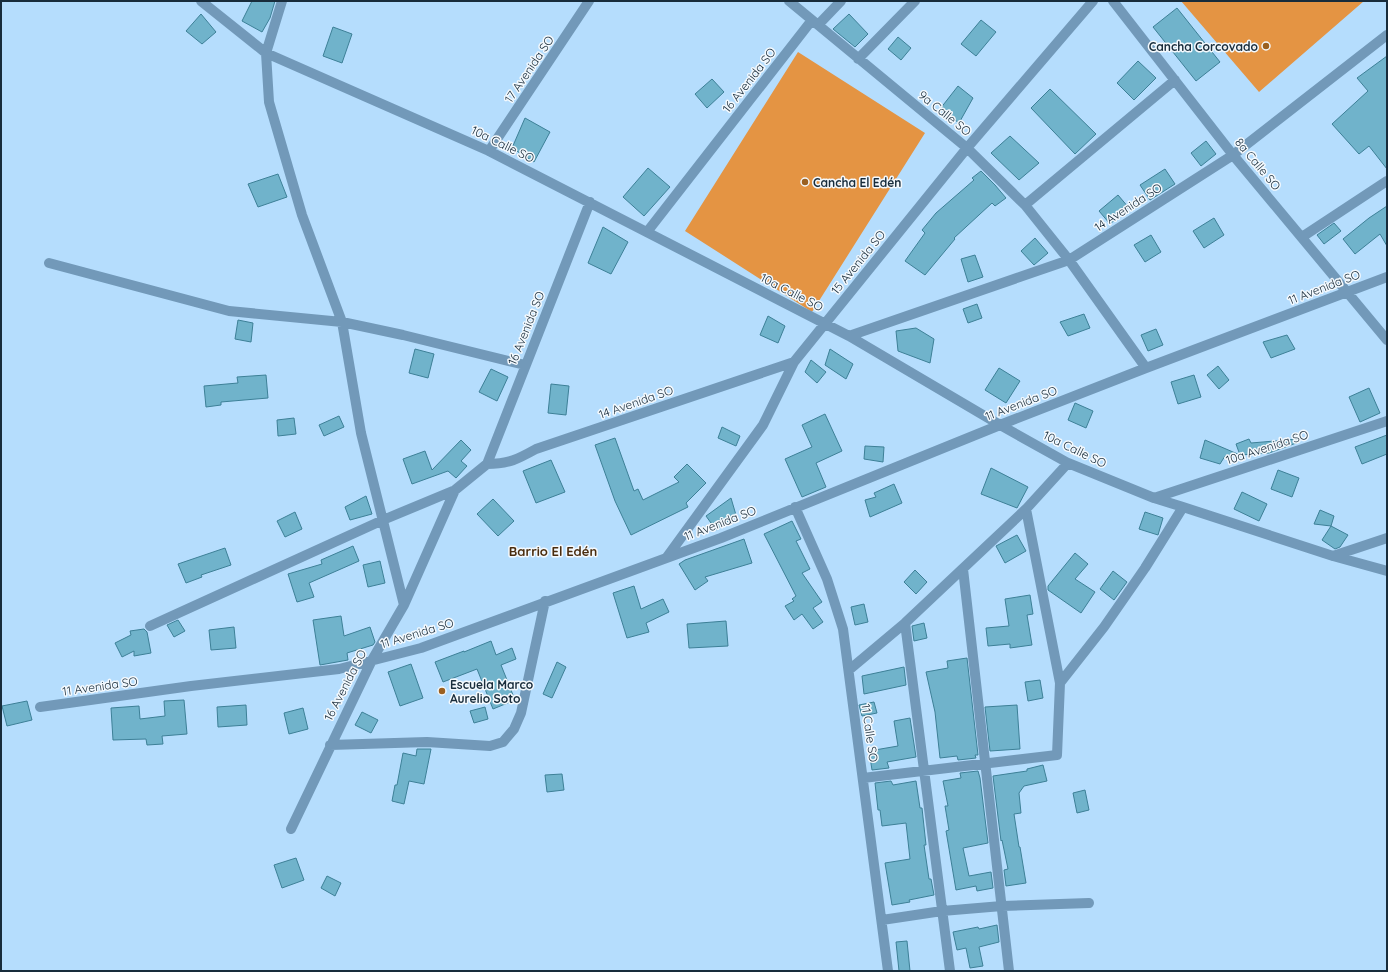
<svg xmlns="http://www.w3.org/2000/svg" width="1388" height="972" font-family="Quicksand,sans-serif">
<style>
.green{fill:#e49443}
.building{fill:#70b3cb;stroke:#3d8097}
.lines{fill:none;stroke-linecap:round;stroke-linejoin:round}
.minor{stroke:#7299b9;stroke-width:10}
.poi-dot{fill:#9b6020;stroke:#f4f9fd;stroke-width:1.5}
.labels{text-anchor:middle;dominant-baseline:central;stroke-width:3;stroke-linejoin:round;paint-order:stroke}
.poi-label{font-size:12px;font-weight:bold;fill:#182c3b;stroke:#f4f9fd;text-anchor:start}
.street-label{font-size:12px;fill:#182c3b;stroke:#f4f9fd}
.neighbourhood-label{font-size:13px;font-weight:bold;fill:#492c0e;stroke:#f4f9fd}
</style>
<rect width="100%" height="100%" fill="#b5ddfd"/>
<path class="green" d="M 1181,1 L 1364,1 L 1259,92 Z
M 798,52 L 925,133 L 812,312 L 685,231 Z"/>
<path class="building" d="M 252,1 L 275,1 L 270,18 L 262,32 L 242,21 Z
M 1177,8 L 1220,62 L 1196,81 L 1153,27 Z
M 201,14 L 216,32 L 202,44 L 186,31 Z
M 849,14 L 868,34 L 855,47 L 833,29 Z
M 981,20 L 996,32 L 976,56 L 961,44 Z
M 333,27 L 352,34 L 342,63 L 323,56 Z
M 898,37 L 911,48 L 901,60 L 888,49 Z
M 1387,56 L 1387,169 L 1369,146 L 1359,154 L 1332,124 L 1368,91 L 1357,78 Z
M 1138,61 L 1156,78 L 1134,100 L 1117,83 Z
M 712,79 L 724,92 L 707,108 L 695,94 Z
M 958,86 L 973,98 L 959,123 L 940,109 Z
M 1050,89 L 1096,134 L 1075,154 L 1031,108 Z
M 525,118 L 550,132 L 534,162 L 512,148 Z
M 1010,136 L 1039,163 L 1019,180 L 991,153 Z
M 1206,141 L 1216,154 L 1201,166 L 1191,153 Z
M 648,168 L 670,187 L 644,216 L 623,197 Z
M 1165,169 L 1175,184 L 1150,200 L 1140,185 Z
M 981,171 L 995,185 L 1006,198 L 995,206 L 992,203 L 954,238 L 955,239 L 925,275 L 905,261 L 925,233 L 922,230 L 936,213 L 974,180 L 972,178 Z
M 278,174 L 287,197 L 258,207 L 248,184 Z
M 1118,195 L 1129,208 L 1110,224 L 1099,211 Z
M 1387,206 L 1387,246 L 1380,234 L 1355,254 L 1343,239 L 1369,218 Z
M 1214,218 L 1224,235 L 1204,248 L 1193,231 Z
M 1334,223 L 1341,231 L 1324,244 L 1317,235 Z
M 603,227 L 628,242 L 611,274 L 588,263 Z
M 1151,235 L 1161,252 L 1145,262 L 1134,245 Z
M 1035,238 L 1048,253 L 1034,265 L 1021,251 Z
M 975,255 L 983,277 L 968,282 L 961,259 Z
M 977,304 L 982,318 L 968,323 L 963,309 Z
M 1084,314 L 1090,328 L 1068,336 L 1060,322 Z
M 768,316 L 785,326 L 778,343 L 760,335 Z
M 238,320 L 253,323 L 251,342 L 235,339 Z
M 916,328 L 934,339 L 930,363 L 898,351 L 896,331 Z
M 1156,329 L 1163,345 L 1148,351 L 1141,335 Z
M 1287,335 L 1295,349 L 1271,358 L 1263,342 Z
M 415,349 L 434,354 L 428,378 L 409,373 Z
M 830,349 L 853,364 L 846,379 L 825,365 Z
M 811,360 L 826,372 L 817,383 L 805,372 Z
M 1218,366 L 1229,380 L 1219,389 L 1207,375 Z
M 999,368 L 1020,381 L 1006,403 L 985,390 Z
M 491,369 L 508,377 L 497,401 L 479,392 Z
M 266,375 L 268,398 L 221,402 L 221,405 L 206,407 L 204,386 L 238,383 L 237,377 Z
M 1194,375 L 1201,397 L 1178,404 L 1171,382 Z
M 551,384 L 569,386 L 566,415 L 548,413 Z
M 1369,388 L 1380,413 L 1360,422 L 1349,397 Z
M 1075,403 L 1093,411 L 1086,428 L 1068,420 Z
M 825,414 L 842,451 L 816,463 L 826,487 L 802,497 L 785,459 L 812,447 L 802,425 Z
M 339,416 L 344,427 L 324,436 L 319,425 Z
M 294,418 L 296,434 L 278,436 L 277,420 Z
M 722,427 L 740,436 L 736,446 L 718,438 Z
M 1387,435 L 1387,454 L 1362,464 L 1355,447 Z
M 615,438 L 634,491 L 638,489 L 643,500 L 679,482 L 674,477 L 687,464 L 706,483 L 686,503 L 688,507 L 631,535 L 615,501 L 595,445 Z
M 1249,439 L 1251,443 L 1298,439 L 1299,442 L 1269,453 L 1225,456 L 1220,464 L 1200,458 L 1205,440 L 1240,455 L 1236,444 Z
M 461,440 L 471,450 L 461,461 L 467,466 L 456,478 L 448,471 L 412,484 L 403,459 L 425,451 L 432,470 Z
M 865,446 L 884,447 L 883,462 L 864,459 Z
M 551,460 L 565,492 L 536,503 L 523,471 Z
M 991,468 L 1028,487 L 1017,508 L 981,494 Z
M 1278,470 L 1299,478 L 1292,497 L 1271,489 Z
M 894,484 L 902,503 L 870,517 L 865,500 L 876,497 L 874,493 Z
M 1242,492 L 1267,504 L 1259,521 L 1234,509 Z
M 366,496 L 372,514 L 350,520 L 345,507 Z
M 731,498 L 736,515 L 716,530 L 706,516 Z
M 493,499 L 514,521 L 498,536 L 477,514 Z
M 1320,510 L 1334,516 L 1331,526 L 1314,524 Z
M 295,512 L 302,529 L 285,537 L 277,521 Z
M 1145,512 L 1163,518 L 1158,535 L 1139,529 Z
M 792,521 L 801,539 L 796,541 L 810,569 L 802,573 L 822,602 L 813,608 L 823,622 L 813,629 L 802,614 L 794,620 L 785,606 L 794,601 L 792,599 L 796,596 L 764,534 Z
M 1331,526 L 1348,535 L 1340,547 L 1335,549 L 1322,540 Z
M 1017,535 L 1026,551 L 1005,563 L 996,546 Z
M 744,539 L 752,563 L 705,577 L 708,581 L 695,590 L 679,564 L 685,560 Z
M 353,546 L 359,561 L 309,583 L 314,597 L 297,602 L 288,574 L 322,564 L 321,560 Z
M 225,548 L 231,565 L 201,575 L 202,577 L 186,583 L 178,564 Z
M 1075,553 L 1088,564 L 1075,579 L 1095,592 L 1081,613 L 1048,590 L 1048,586 Z
M 380,561 L 385,583 L 368,587 L 363,565 Z
M 915,570 L 927,582 L 916,594 L 904,582 Z
M 1113,571 L 1127,582 L 1114,600 L 1100,589 Z
M 634,586 L 641,609 L 663,599 L 669,612 L 646,623 L 649,632 L 627,638 L 613,593 Z
M 1030,595 L 1033,614 L 1027,615 L 1032,645 L 1010,648 L 1010,644 L 988,646 L 986,628 L 1009,626 L 1005,599 Z
M 864,604 L 868,622 L 855,625 L 851,607 Z
M 341,616 L 344,636 L 370,627 L 375,642 L 373,645 L 347,653 L 348,660 L 320,665 L 313,620 Z
M 178,620 L 185,631 L 174,637 L 167,625 Z
M 726,621 L 728,646 L 689,648 L 687,624 Z
M 924,623 L 927,638 L 914,641 L 912,626 Z
M 234,627 L 236,648 L 211,650 L 209,630 Z
M 144,629 L 147,632 L 151,653 L 134,656 L 134,651 L 122,657 L 115,643 L 131,635 L 130,631 Z
M 491,641 L 496,655 L 512,648 L 516,659 L 501,665 L 515,700 L 493,709 L 477,669 L 443,682 L 435,662 L 464,651 L 464,652 Z
M 967,658 L 978,755 L 975,755 L 976,758 L 958,760 L 957,756 L 940,758 L 935,712 L 926,672 L 948,668 L 947,661 Z
M 557,662 L 566,667 L 552,698 L 543,694 Z
M 411,664 L 423,698 L 400,706 L 388,672 Z
M 904,667 L 906,685 L 864,694 L 862,676 Z
M 1040,680 L 1043,698 L 1028,701 L 1025,682 Z
M 184,700 L 187,734 L 162,736 L 163,744 L 147,745 L 146,739 L 113,740 L 111,708 L 139,706 L 140,719 L 165,716 L 164,701 Z
M 27,701 L 32,720 L 7,726 L 2,706 Z
M 874,702 L 877,713 L 862,716 L 859,705 Z
M 246,705 L 247,725 L 218,727 L 217,707 Z
M 1017,705 L 1020,749 L 990,751 L 985,707 Z
M 485,707 L 488,719 L 474,723 L 470,711 Z
M 303,708 L 308,729 L 289,734 L 284,713 Z
M 362,712 L 378,720 L 371,733 L 355,725 Z
M 910,718 L 916,757 L 887,762 L 889,768 L 872,770 L 869,751 L 898,746 L 894,721 Z
M 417,749 L 431,749 L 424,784 L 409,781 L 404,804 L 392,801 L 395,785 L 397,785 L 403,753 L 416,756 Z
M 1043,765 L 1047,781 L 1024,786 L 1019,793 L 1021,813 L 1014,814 L 1019,847 L 1020,847 L 1026,883 L 1006,886 L 1004,870 L 1008,869 L 1002,840 L 1001,841 L 993,776 L 1027,771 L 1027,769 Z
M 978,771 L 980,778 L 988,843 L 963,848 L 969,876 L 991,872 L 993,888 L 977,891 L 976,886 L 956,890 L 946,831 L 949,830 L 945,806 L 948,806 L 943,781 L 961,778 L 960,773 Z
M 562,774 L 564,790 L 547,792 L 545,775 Z
M 891,781 L 893,785 L 916,781 L 920,808 L 922,808 L 926,845 L 924,845 L 929,879 L 931,879 L 934,895 L 909,900 L 910,902 L 892,905 L 885,863 L 910,859 L 906,823 L 882,826 L 880,810 L 878,810 L 875,783 Z
M 1085,790 L 1089,810 L 1077,813 L 1073,793 Z
M 296,858 L 304,880 L 282,888 L 274,865 Z
M 327,876 L 341,883 L 335,896 L 321,888 Z
M 997,925 L 999,942 L 979,947 L 983,966 L 970,968 L 966,948 L 957,950 L 953,932 L 978,927 L 979,929 Z
M 907,941 L 910,971 L 899,971 L 896,942 Z"/>
<g class="lines">
<path class="minor" d="M 201,1 L 266,53 L 489,151 L 849,336 L 1000,425 L 1068,463 L 1154,498 L 1183,507 L 1333,556 L 1387,571
M 282,1 L 266,53 L 269,102 L 302,215 L 342,322 L 361,433 L 404,605
M 789,1 L 967,148 L 1025,205 L 1069,260 L 1146,368
M 1113,1 L 1233,155 L 1387,340
M 818,25 L 841,1
M 858,59 L 915,1
M 489,151 L 589,1
M 1025,205 L 1175,80
M 647,232 L 812,20
M 1302,237 L 1387,181
M 49,263 L 229,311 L 342,322 L 403,335 L 525,365
M 849,336 L 1069,260 L 1233,155 L 1387,35
M 487,464 C 509,464 518,459 536,449 L 794,362
M 1154,498 L 1387,421
M 795,507 L 827,579 L 843,629 L 888,971
M 1333,556 L 1387,538
M 667,557 L 763,425 L 794,362 L 967,148 L 1093,1
M 963,569 L 1009,971
M 905,623 L 950,971
M 150,626 L 383,520 L 455,490 L 487,464 L 590,202
M 849,670 L 905,623 L 1026,509 L 1068,463
M 1060,683 L 1104,627 L 1145,568 L 1183,507
M 40,707 L 191,686 L 339,669 L 421,648 L 721,538 L 1000,425 L 1146,368 L 1387,277
M 330,745 L 427,742 L 490,746 L 503,742 L 514,729 L 521,713 L 545,601
M 863,778 L 1057,755 L 1060,683 L 1026,509
M 291,829 L 372,660 L 404,605 L 455,490
M 882,920 L 942,911 L 1002,906 L 1089,903"/>
</g>
<g class="poi-dot">
<circle cx="1266" cy="46" r="4"/>
<circle cx="805" cy="182" r="4"/>
<circle cx="442" cy="691" r="4"/>
</g>
<g class="labels">
<g class="poi-label">
<text x="1258" y="46" text-anchor="end">Cancha Corcovado</text>
<text x="813" y="182">Cancha El Edén</text>
<text x="450" y="684">Escuela Marco<tspan x="450" dy="14">Aurelio Soto</tspan></text>
</g>
<g class="street-label">
<text transform="translate(529 69) rotate(-56)">17 Avenida SO</text>
<text transform="translate(749 80) rotate(-52)">16 Avenida SO</text>
<text transform="translate(945 113) rotate(39)">9a Calle SO</text>
<text transform="translate(503 144) rotate(26)">10a Calle SO</text>
<text transform="translate(1258 164) rotate(50)">8a Calle SO</text>
<text transform="translate(1128 207) rotate(-33)">14 Avenida SO</text>
<text transform="translate(858 262) rotate(-51)">15 Avenida SO</text>
<text transform="translate(1324 287) rotate(-21)">11 Avenida SO</text>
<text transform="translate(792 292) rotate(27)">10a Calle SO</text>
<text transform="translate(526 328) rotate(-68)">16 Avenida SO</text>
<text transform="translate(636 402) rotate(-19)">14 Avenida SO</text>
<text transform="translate(1021 403) rotate(-21)">11 Avenida SO</text>
<text transform="translate(1267 447) rotate(-18)">10a Avenida SO</text>
<text transform="translate(1075 449) rotate(26)">10a Calle SO</text>
<text transform="translate(720 523) rotate(-21)">11 Avenida SO</text>
<text transform="translate(417 633) rotate(-17)">11 Avenida SO</text>
<text transform="translate(345 685) rotate(-63)">16 Avenida SO</text>
<text transform="translate(100 686) rotate(-8)">11 Avenida SO</text>
<text transform="translate(870 733) rotate(82)">11 Calle SO</text>
</g>
<g class="neighbourhood-label">
<text x="553" y="551">Barrio El Edén</text>
</g>
</g>
<rect width="1388" height="972" fill="none" stroke="#182c3b" stroke-width="4"/>
</svg>
